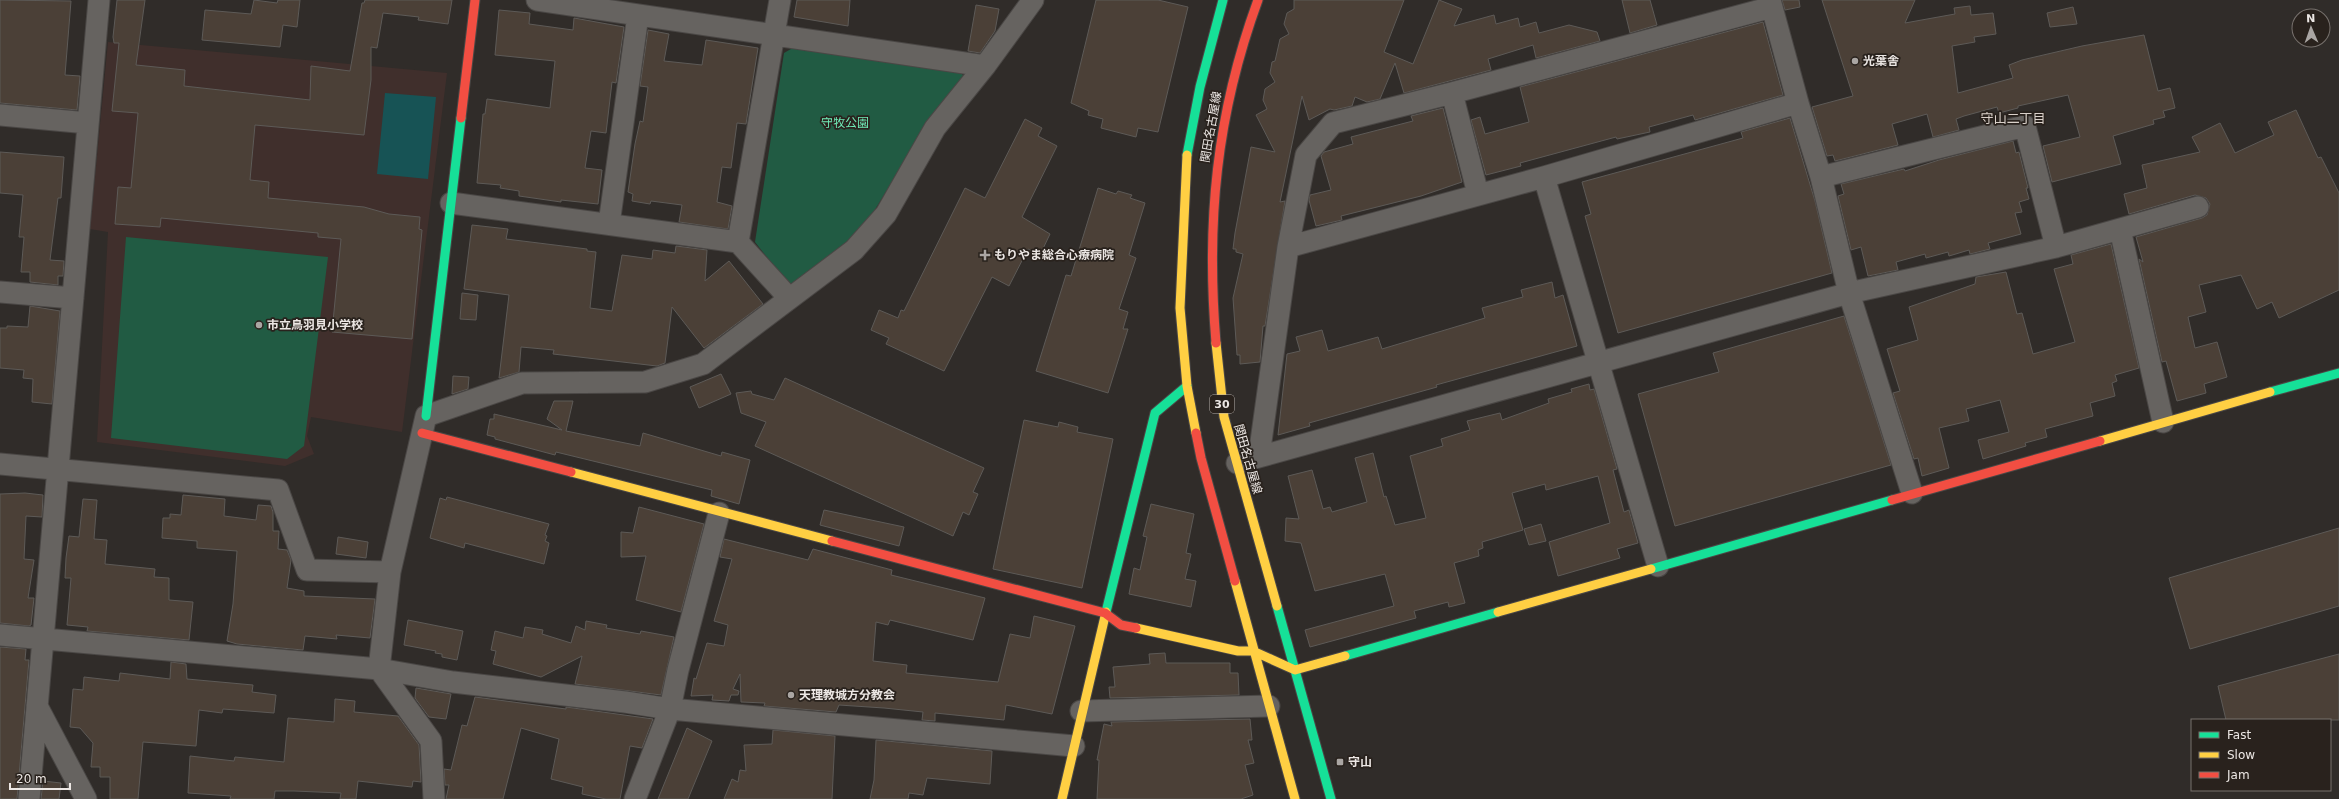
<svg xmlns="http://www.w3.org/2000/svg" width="2339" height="799" font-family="'DejaVu Sans','Noto Sans JP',sans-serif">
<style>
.education{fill:#402f2c}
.green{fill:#215b43}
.water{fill:#175355}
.building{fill:#4b4037;stroke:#5d5a57}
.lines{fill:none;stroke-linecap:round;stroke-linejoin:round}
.street-casing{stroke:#4a4745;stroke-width:23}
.fast-casing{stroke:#4a4745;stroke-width:11}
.slow-casing{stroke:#4a4745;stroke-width:11}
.jam-casing{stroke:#4a4745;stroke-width:11}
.street{stroke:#666360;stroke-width:21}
.fast{stroke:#16e098;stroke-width:9}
.slow{stroke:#ffcf43;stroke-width:9}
.jam{stroke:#f24e42;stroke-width:9}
.poi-dot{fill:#aaa6a3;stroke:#29221d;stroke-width:1.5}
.labels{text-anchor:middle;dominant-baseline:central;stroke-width:3.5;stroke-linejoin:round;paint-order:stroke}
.shield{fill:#29221d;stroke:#b2aca8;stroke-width:1}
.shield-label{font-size:11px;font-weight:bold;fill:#ece7e4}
.poi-label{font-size:12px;font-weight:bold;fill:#ece7e4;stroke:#29221d;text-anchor:start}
.park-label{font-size:12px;fill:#70edb8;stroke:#29221d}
.street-label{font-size:12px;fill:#ece7e4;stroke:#29221d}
.neighbourhood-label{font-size:13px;fill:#dad1ca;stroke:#29221d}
</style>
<rect width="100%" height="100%" fill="#302c29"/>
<path class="education" d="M 108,42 L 447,73 L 402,432 L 311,417 L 307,436 L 314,454 L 285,466 L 97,442 L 108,232 L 90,229 Z"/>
<path class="green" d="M 796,46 L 958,67 L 965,79 L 907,158 L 861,232 L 796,285 L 788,284 L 755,242 L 784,53 Z
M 126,237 L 328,257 L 304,446 L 287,459 L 111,438 Z"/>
<path class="water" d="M 385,93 L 436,97 L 428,179 L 377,174 Z"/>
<path class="building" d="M 0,0 L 71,1 L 65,75 L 80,76 L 77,110 L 0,103 Z
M 117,0 L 145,0 L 136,65 L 185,70 L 184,86 L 310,100 L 311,66 L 350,71 L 362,3 L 364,3 L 365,0 L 452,0 L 448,24 L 418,20 L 419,17 L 383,13 L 377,48 L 371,47 L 371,80 L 364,135 L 255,125 L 250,180 L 269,182 L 268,198 L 364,207 L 389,214 L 420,217 L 419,229 L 422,230 L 412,339 L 332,332 L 341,239 L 318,237 L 318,233 L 161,218 L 160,227 L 115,224 L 118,187 L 131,188 L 138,113 L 112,111 L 119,43 L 114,43 L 113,37 Z
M 254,0 L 277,3 L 278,0 L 300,0 L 297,27 L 283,25 L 280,47 L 202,40 L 205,10 L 251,14 Z
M 797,0 L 850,0 L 848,26 L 794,17 Z
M 1096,0 L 1158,0 L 1188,7 L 1158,132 L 1138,128 L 1136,137 L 1101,128 L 1103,119 L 1088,115 L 1089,111 L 1071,103 Z
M 1294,0 L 1404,0 L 1384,52 L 1413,64 L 1439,0 L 1462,9 L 1454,26 L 1494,15 L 1496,24 L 1518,18 L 1520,27 L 1536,22 L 1539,33 L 1569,25 L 1597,32 L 1600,41 L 1536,58 L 1533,45 L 1488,59 L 1491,70 L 1404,93 L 1395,63 L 1380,99 L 1367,102 L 1355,97 L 1352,106 L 1334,110 L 1330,109 L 1309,120 L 1302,96 L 1280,202 L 1285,201 L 1265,326 L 1263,326 L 1260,362 L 1240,364 L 1240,355 L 1237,355 L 1233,298 L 1243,254 L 1236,252 L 1236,249 L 1233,249 L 1235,233 L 1251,147 L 1275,152 L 1256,115 L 1267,109 L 1263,100 L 1265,89 L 1275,82 L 1270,73 L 1272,62 L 1275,61 L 1280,39 L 1289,34 L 1284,24 L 1287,13 L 1294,9 Z
M 1622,0 L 1650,0 L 1657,25 L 1630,33 Z
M 1782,0 L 1799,0 L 1800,7 L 1785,10 Z
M 1822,0 L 1915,0 L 1905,23 L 1955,14 L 1954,8 L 1970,6 L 1971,15 L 1993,13 L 1996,34 L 1974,37 L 1975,42 L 1952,46 L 1958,93 L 2013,78 L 2009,65 L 2022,60 L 2082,46 L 2144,35 L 2158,91 L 2170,88 L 2175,108 L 2163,111 L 2165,117 L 2153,120 L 2154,124 L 2113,136 L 2121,164 L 2052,182 L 2043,146 L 2080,137 L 2068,95 L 2018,106 L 2018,108 L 1999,113 L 1997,107 L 1964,116 L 1956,119 L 1959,130 L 1933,137 L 1927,114 L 1892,124 L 1898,145 L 1835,161 L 1833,155 L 1827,156 L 1812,107 L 1853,96 Z
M 976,5 L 999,9 L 995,31 L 980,53 L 968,51 Z
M 2073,7 L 2077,24 L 2050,27 L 2047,13 Z
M 499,10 L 530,13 L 529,24 L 573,30 L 574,18 L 624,27 L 616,83 L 612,82 L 606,133 L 591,131 L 585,168 L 602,170 L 598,204 L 561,200 L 561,202 L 519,196 L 519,191 L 500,188 L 501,185 L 477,183 L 483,114 L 485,114 L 487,99 L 550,108 L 555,61 L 495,55 Z
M 1763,22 L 1783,95 L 1695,120 L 1693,115 L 1649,127 L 1650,132 L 1617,139 L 1616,137 L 1520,163 L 1521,166 L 1486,175 L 1471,120 L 1480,117 L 1485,134 L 1529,122 L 1520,87 Z
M 648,30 L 669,34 L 664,61 L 702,65 L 706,40 L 758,48 L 746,124 L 737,123 L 731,168 L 722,167 L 717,202 L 732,206 L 728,229 L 679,222 L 682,205 L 651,201 L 650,204 L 632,201 L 633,194 L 628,192 L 635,144 L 640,121 L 643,122 L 648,87 L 640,86 Z
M 1443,108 L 1462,182 L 1421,196 L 1341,216 L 1342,220 L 1316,226 L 1309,200 L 1310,195 L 1331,190 L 1321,156 L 1324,152 L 1353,144 L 1351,137 L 1413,121 L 1411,116 Z
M 2296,110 L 2318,158 L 2321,157 L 2339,193 L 2339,290 L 2279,318 L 2272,302 L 2257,309 L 2241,275 L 2199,285 L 2206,312 L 2188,317 L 2195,348 L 2217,342 L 2227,377 L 2204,384 L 2206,393 L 2177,401 L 2166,361 L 2162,362 L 2139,259 L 2143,262 L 2136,237 L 2202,218 L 2207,215 L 2210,204 L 2206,198 L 2195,195 L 2129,214 L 2124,194 L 2147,188 L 2142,165 L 2200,152 L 2192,137 L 2220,123 L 2235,153 L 2274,135 L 2268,122 Z
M 1790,118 L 1815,201 L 1832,273 L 1618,333 L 1585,216 L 1591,214 L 1582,182 L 1743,138 L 1741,132 Z
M 1025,119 L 1042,128 L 1038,136 L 1057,146 L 1022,217 L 1050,234 L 1040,255 L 1028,249 L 1009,286 L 992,277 L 944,371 L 886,344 L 889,338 L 871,330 L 879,310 L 898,318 L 901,310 L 904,311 L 965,188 L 985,198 Z
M 2013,141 L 2016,153 L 2019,152 L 2028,188 L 2026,188 L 2029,199 L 2019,202 L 2022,212 L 2015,213 L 2021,234 L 1988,243 L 1990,249 L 1970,254 L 1969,250 L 1949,256 L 1948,252 L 1926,258 L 1925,254 L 1896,262 L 1898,270 L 1868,276 L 1861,247 L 1851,250 L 1838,196 L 1844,194 L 1841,184 L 1904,169 L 1905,171 L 1939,160 Z
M 0,152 L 64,157 L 61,198 L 58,198 L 50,260 L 64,261 L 63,276 L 58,276 L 58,285 L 30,282 L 30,272 L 21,272 L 24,237 L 19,237 L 23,195 L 0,193 Z
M 1098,188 L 1116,194 L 1118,191 L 1132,195 L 1130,198 L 1145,203 L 1129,255 L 1136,258 L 1119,309 L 1128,312 L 1123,329 L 1128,329 L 1108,393 L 1036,371 L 1066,275 L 1071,276 Z
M 472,225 L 508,229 L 506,239 L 587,249 L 587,251 L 596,252 L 590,308 L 612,311 L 622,255 L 652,259 L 653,250 L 675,253 L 676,246 L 707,250 L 705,281 L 729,261 L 763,304 L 704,348 L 672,307 L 665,363 L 657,366 L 553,354 L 554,350 L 521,347 L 519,372 L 499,378 L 509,295 L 464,289 Z
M 2111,244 L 2139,368 L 2115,375 L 2117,381 L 2112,383 L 2115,396 L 2090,403 L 2093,416 L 2045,429 L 2047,437 L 2025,443 L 2026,446 L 1983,459 L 1978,440 L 2009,432 L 2000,400 L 1966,409 L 1969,421 L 1939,428 L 1949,468 L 1922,476 L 1918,458 L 1914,459 L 1893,393 L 1900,391 L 1887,349 L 1918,340 L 1909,307 L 1975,284 L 1976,277 L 2006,272 L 2017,314 L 2022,313 L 2033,354 L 2075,342 L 2054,269 L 2073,264 L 2071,255 Z
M 1552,282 L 1555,298 L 1563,295 L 1577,346 L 1436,385 L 1437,387 L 1309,423 L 1310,426 L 1278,435 L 1287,354 L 1300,351 L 1296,337 L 1322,330 L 1328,351 L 1378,337 L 1382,349 L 1485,318 L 1482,308 L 1523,297 L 1521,290 Z
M 462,293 L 478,295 L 476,320 L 460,319 Z
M 30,306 L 60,311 L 52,404 L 32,402 L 33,379 L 23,378 L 24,370 L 0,368 L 0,328 L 7,328 L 7,326 L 28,327 Z
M 1844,316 L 1891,465 L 1675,526 L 1638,394 L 1719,372 L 1713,353 Z
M 721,374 L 731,394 L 699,408 L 690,387 Z
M 453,376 L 469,377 L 468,389 L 452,394 Z
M 785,378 L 984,468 L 973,492 L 978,494 L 969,515 L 963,512 L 953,536 L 755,446 L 766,422 L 741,413 L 736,393 L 751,391 L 752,394 L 774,400 Z
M 1589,384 L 1590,390 L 1594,389 L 1617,469 L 1613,470 L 1624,512 L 1629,510 L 1638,543 L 1617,549 L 1620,558 L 1558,576 L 1549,542 L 1610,523 L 1598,476 L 1546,490 L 1545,484 L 1512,493 L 1523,530 L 1482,542 L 1483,548 L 1478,550 L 1479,556 L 1454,563 L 1465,603 L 1449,607 L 1448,602 L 1414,611 L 1416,618 L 1310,647 L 1305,630 L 1394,606 L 1385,574 L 1315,591 L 1301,543 L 1285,541 L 1286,518 L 1299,519 L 1288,476 L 1312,470 L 1323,509 L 1330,507 L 1332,512 L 1367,502 L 1355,458 L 1373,453 L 1384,497 L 1386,496 L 1395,525 L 1426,518 L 1410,456 L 1443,446 L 1441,439 L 1470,430 L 1467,421 L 1500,413 L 1502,420 L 1549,403 L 1548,399 L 1572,392 L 1571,389 Z
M 554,401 L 573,401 L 566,431 L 640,446 L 643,433 L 721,456 L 722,452 L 750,460 L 739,504 L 711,496 L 712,490 L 556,452 L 555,455 L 495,439 L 495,437 L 487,435 L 490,419 L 494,419 L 494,414 L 562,430 L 547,419 Z
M 1024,420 L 1058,427 L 1059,422 L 1078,427 L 1077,432 L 1113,439 L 1082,588 L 993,569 Z
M 25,493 L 43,495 L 42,517 L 26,516 L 24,559 L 34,560 L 28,598 L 34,598 L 31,625 L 29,626 L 0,623 L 0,494 Z
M 183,495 L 225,499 L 224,516 L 256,520 L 258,505 L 271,506 L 273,512 L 273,531 L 279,531 L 278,549 L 287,550 L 291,560 L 287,588 L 304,591 L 304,596 L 375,599 L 370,638 L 336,635 L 337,639 L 305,636 L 303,650 L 237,644 L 227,641 L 233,604 L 237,551 L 197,548 L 197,541 L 162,538 L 163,518 L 170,518 L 170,514 L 181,515 Z
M 447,497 L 549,524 L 545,535 L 547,536 L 545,541 L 549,543 L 544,564 L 465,543 L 464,548 L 430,538 L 440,498 L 446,500 Z
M 83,499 L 97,500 L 94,539 L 107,540 L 105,564 L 155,569 L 154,577 L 169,578 L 169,600 L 193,602 L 189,640 L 87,631 L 88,627 L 67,625 L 71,578 L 65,578 L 66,558 L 69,536 L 79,537 Z
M 1151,504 L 1194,514 L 1186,553 L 1191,554 L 1185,579 L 1196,581 L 1191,607 L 1129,594 L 1134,568 L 1140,570 L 1147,537 L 1143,536 Z
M 639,507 L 704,524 L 681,612 L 636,600 L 646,556 L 621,557 L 621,532 L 633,533 Z
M 824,510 L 904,527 L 899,546 L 820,525 Z
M 1541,524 L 1546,541 L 1529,545 L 1524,529 Z
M 2339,528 L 2339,606 L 2190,649 L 2169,578 Z
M 338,537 L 368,542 L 366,558 L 336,554 Z
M 724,539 L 808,560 L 813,549 L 892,570 L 891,575 L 985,598 L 973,640 L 890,620 L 888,625 L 876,622 L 873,661 L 907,665 L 906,673 L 998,682 L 1010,634 L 1030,638 L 1034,616 L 1075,626 L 1052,714 L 1006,705 L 1004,720 L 935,713 L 935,721 L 922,720 L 923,712 L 884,708 L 839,705 L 836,712 L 764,706 L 765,703 L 741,702 L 740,674 L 733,689 L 739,691 L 738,695 L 731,695 L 729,701 L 712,700 L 713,695 L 691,696 L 694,678 L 696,679 L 707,643 L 724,646 L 728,625 L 714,621 L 732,559 L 720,557 Z
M 408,620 L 463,631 L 457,660 L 442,657 L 442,654 L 435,653 L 436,651 L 404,645 Z
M 586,621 L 607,625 L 606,628 L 640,634 L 641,631 L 674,637 L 661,695 L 575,684 L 582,656 L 541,677 L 493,664 L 496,651 L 491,650 L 495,631 L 523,638 L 525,627 L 543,630 L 542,634 L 571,643 L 576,626 L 585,630 Z
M 0,647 L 26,649 L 25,660 L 29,660 L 17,799 L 0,799 Z
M 1165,653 L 1166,663 L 1230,663 L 1230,673 L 1238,673 L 1239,695 L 1110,698 L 1109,687 L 1115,687 L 1113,667 L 1150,664 L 1149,654 Z
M 2339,654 L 2339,720 L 2226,720 L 2218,686 Z
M 171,662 L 186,664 L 187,679 L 253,685 L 252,692 L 276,695 L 274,713 L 223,709 L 222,713 L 199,710 L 196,746 L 143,742 L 138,799 L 110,799 L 110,777 L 100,777 L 100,767 L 91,767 L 93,743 L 80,728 L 70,727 L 73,689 L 83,690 L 84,677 L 119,681 L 120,673 L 170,679 Z
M 416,688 L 451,694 L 446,719 L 429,717 L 415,698 Z
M 475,697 L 566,709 L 566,707 L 653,719 L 642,748 L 630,746 L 620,799 L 606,799 L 582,794 L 583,787 L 551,779 L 559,739 L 521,728 L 503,799 L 446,799 L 449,785 L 445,785 L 444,769 L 451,770 L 462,725 L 467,726 Z
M 335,699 L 355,701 L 354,712 L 398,716 L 419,745 L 421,782 L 413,781 L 412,787 L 358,781 L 356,799 L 340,799 L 341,793 L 294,791 L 275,791 L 274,799 L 230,799 L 231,796 L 188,793 L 190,756 L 234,761 L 235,757 L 284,762 L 288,718 L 334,722 Z
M 1250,719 L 1252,740 L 1248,740 L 1254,763 L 1245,765 L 1253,795 L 1241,799 L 1097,799 L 1099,760 L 1097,760 L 1104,724 L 1112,726 L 1111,722 Z
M 687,728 L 712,741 L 688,799 L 658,799 Z
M 773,730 L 835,736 L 832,799 L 724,799 L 732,779 L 738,782 L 740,770 L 746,771 L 744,745 L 772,744 Z
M 876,740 L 992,751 L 990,784 L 927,778 L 923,795 L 909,793 L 908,799 L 870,799 L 874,780 Z
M 43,781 L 61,783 L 59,799 L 41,799 Z"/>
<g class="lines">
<defs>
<path id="street" d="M 537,0 L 985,66
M 1770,0 L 1798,103 L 1821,177 L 1849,293 L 1912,493
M 1452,93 L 1478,194
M 0,115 L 88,123
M 1544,177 L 1658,566
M 1821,177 L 2025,126 L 2056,247
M 451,203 L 738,242 L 789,298
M 609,224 L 638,15
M 2120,229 L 2163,422
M 738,242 L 780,0
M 1288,247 L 1544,177 L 1798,103
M 0,292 L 73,298
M 1259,456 L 1288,247 L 1306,155 L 1333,123 L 1452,93 L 1772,7
M 1237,463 L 1849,293 L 2056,247 L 2198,207
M 0,464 L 278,490 L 307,570 L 390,572
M 0,635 L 379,669 L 453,682 L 625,702 L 670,709 L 1074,746
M 37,706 L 86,799
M 1081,711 L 1269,706
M 29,799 L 99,0
M 434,799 L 431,741 L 379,669 L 390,572 L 426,416 L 522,383 L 645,382 L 703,364 L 854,250 L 886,214 L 935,128 L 985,66 L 1033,0
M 635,799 L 670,709 L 678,670 L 719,513"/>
<path id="fast" d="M 1187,155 L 1200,87 L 1223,0
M 2270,392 L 2339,373
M 426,416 L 461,118
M 1651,569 L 1892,500
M 1277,606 L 1331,799
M 1106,612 L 1155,413 L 1187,386
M 1345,656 L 1498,612"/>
<path id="slow" d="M 1187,155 L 1180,308 L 1187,386 L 1196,433
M 1216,343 L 1224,417 L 1277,606
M 2100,441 L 2270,392
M 571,472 L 832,541
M 1235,581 L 1295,799
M 1498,612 L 1651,569
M 1136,628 L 1238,651 L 1253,651 L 1295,670 L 1345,656
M 1062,799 L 1106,612"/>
<path id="jam" d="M 461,118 L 475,0
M 1216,343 C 1206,222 1216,115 1258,0
M 422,433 L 571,472
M 1196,433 L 1201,458 L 1235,581
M 1892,500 L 2100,441
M 832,541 L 1105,613 L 1121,625 L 1136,628"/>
</defs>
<use href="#street" class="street-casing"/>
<use href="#fast" class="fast-casing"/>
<use href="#slow" class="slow-casing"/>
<use href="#jam" class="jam-casing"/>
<use href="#street" class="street"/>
<use href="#fast" class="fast"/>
<use href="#slow" class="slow"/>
<use href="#jam" class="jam"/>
</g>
<g class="poi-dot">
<circle cx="1855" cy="61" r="4"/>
<path d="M983 249h4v4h4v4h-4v4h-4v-4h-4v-4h4z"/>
<circle cx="259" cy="325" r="4"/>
<circle cx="791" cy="695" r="4"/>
<rect x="1336" y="758" width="8" height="8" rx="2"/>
</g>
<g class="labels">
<rect class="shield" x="1210" y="395" width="24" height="18" rx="3"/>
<g class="shield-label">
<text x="1222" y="404">30</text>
</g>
<g class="poi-label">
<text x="1863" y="61">光葉舎</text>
<text x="994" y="255">もりやま総合心療病院</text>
<text x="267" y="325">市立鳥羽見小学校</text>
<text x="799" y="695">天理教城方分教会</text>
<text x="1348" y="762">守山</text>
</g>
<g class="park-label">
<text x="845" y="123">守牧公園</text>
</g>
<g class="street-label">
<text transform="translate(1211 127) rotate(-80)">関田名古屋線</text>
<text transform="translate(1248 459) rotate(74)">関田名古屋線</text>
</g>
<g class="neighbourhood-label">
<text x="2013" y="118">守山二丁目</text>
</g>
</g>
<rect x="2191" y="719" width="140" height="72" fill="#29221d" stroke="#77716d"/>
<rect x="2199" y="732" width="20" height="6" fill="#16e098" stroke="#77716d"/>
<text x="2227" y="739" font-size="12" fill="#ece7e4">Fast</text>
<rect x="2199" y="752" width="20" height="6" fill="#ffcf43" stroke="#77716d"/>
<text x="2227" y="759" font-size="12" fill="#ece7e4">Slow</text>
<rect x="2199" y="772" width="20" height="6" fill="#f24e42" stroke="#77716d"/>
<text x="2227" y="779" font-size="12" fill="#ece7e4">Jam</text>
<g transform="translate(2311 28) rotate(358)"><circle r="19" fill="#29221d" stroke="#77716d"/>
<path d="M0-3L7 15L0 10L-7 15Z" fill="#aaa6a3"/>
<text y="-6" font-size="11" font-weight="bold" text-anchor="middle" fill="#ece7e4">N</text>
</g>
<path d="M10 783v6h60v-6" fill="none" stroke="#ece7e4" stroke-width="2"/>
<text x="16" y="783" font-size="12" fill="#ece7e4" stroke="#29221d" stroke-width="3" paint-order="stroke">20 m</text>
</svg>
